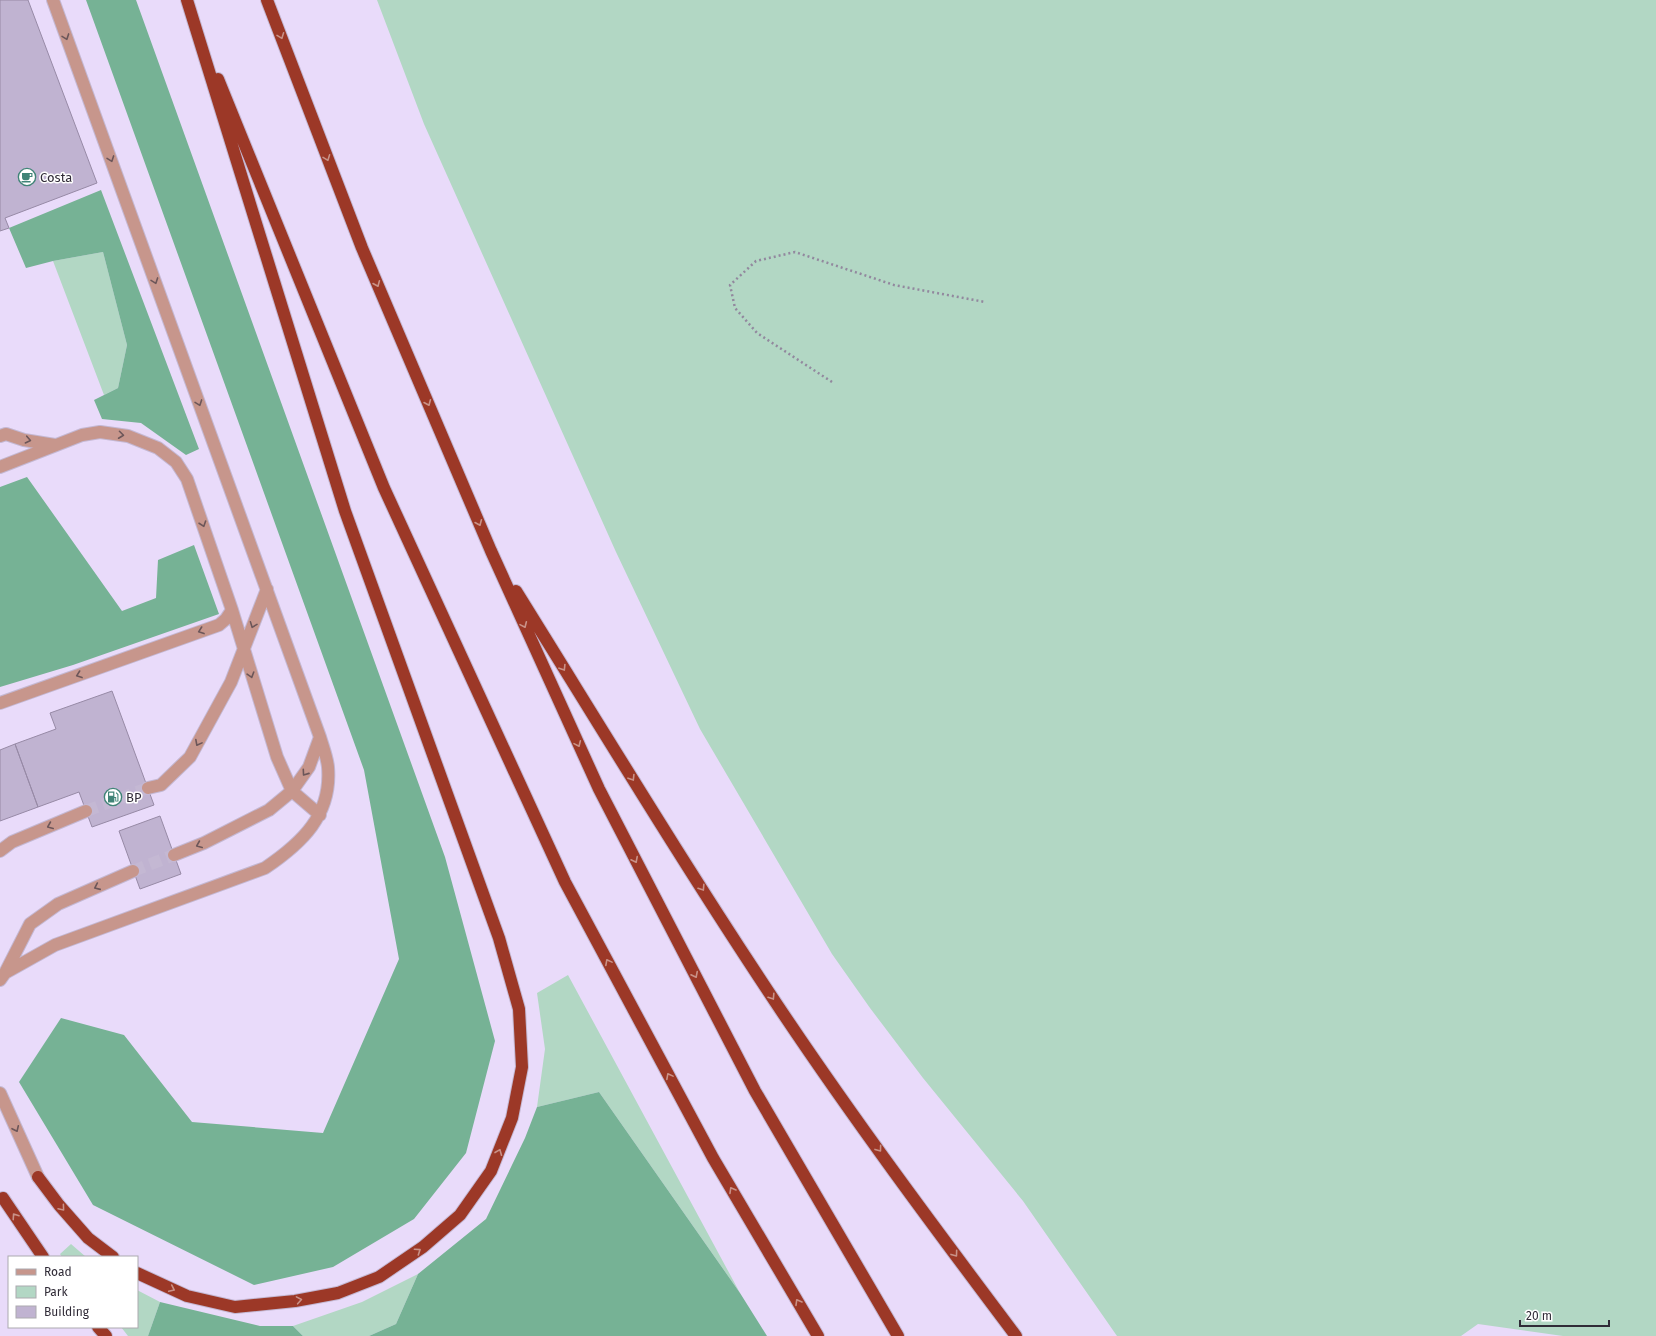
<svg xmlns="http://www.w3.org/2000/svg" width="1656" height="1336" font-family="'Fira Sans',sans-serif">
<style>
.green{fill:#b2d7c4}
.forest{fill:#76b295}
.building{fill:#c0b3d1;stroke:#978aa6}
.lines{fill:none;stroke-linecap:round;stroke-linejoin:round}
.minor-tunnel{stroke:#c4b8d3;stroke-width:12;stroke-dasharray:12 6;stroke-linecap:butt}
.minor-casing{stroke:#c4b8d3;stroke-width:14}
.highway-casing{stroke:#c4b8d3;stroke-width:14}
.path{stroke:#92889e;stroke-width:2.5;stroke-dasharray:2 3;stroke-linecap:butt}
.minor{stroke:#c7968c;stroke-width:12}
.highway{stroke:#9c3827;stroke-width:12}
.oneway{stroke:#c99288}
.oneway2{stroke:#6c5659}
.labels{text-anchor:middle;dominant-baseline:central;stroke-width:3;stroke-linejoin:round;paint-order:stroke}
.poi-label{font-size:13px;fill:#302b37;stroke:#fff;text-anchor:start}
</style>
<rect width="100%" height="100%" fill="#e9dbfa"/>
<path class="green" d="M 377,0 L 1656,0 L 1656,1336 L 1563,1336 L 1478,1324 L 1461,1336 L 1117,1336 L 1023,1201 L 923,1078 L 870,1008 L 832,954 L 700,729 L 616,552 L 424,124 Z
M 103,252 L 127,345 L 118,388 L 104,395 L 53,261 Z
M 568,975 L 740,1293 L 599,1092 L 537,1107 L 545,1049 L 537,993 Z
M 71,1244 L 86,1257 L 62,1257 L 60,1254 Z
M 418,1274 L 396,1324 L 369,1336 L 303,1336 L 293,1326 L 362,1302 Z
M 137,1290 L 160,1302 L 148,1336 L 128,1336 L 121,1327 L 137,1327 Z"/>
<path class="forest" d="M 86,0 L 136,0 L 445,857 L 495,1041 L 466,1153 L 414,1219 L 333,1267 L 254,1285 L 93,1205 L 19,1082 L 61,1018 L 124,1035 L 192,1122 L 323,1133 L 399,959 L 364,770 Z
M 101,190 L 199,449 L 186,455 L 141,423 L 102,419 L 94,400 L 118,388 L 127,345 L 103,252 L 53,261 L 26,268 L 9,228 Z
M 27,477 L 122,611 L 156,598 L 158,560 L 194,545 L 219,614 L 73,665 L 0,687 L 0,487 Z
M 599,1092 L 740,1293 L 767,1336 L 369,1336 L 396,1324 L 418,1274 L 486,1219 L 525,1138 L 537,1107 Z
M 160,1302 L 260,1326 L 293,1326 L 303,1336 L 148,1336 Z"/>
<path class="building" d="M 0,0 L 28,0 L 97,183 L 5,218 L 9,228 L 0,231 Z
M 112,691 L 154,805 L 92,827 L 79,792 L 38,807 L 15,744 L 56,729 L 50,713 Z
M 15,744 L 38,807 L 0,821 L 0,750 Z
M 160,816 L 181,874 L 140,889 L 119,831 Z"/>
<g class="lines">
<path class="minor-tunnel" d="M 86,811 L 148,788
M 133,871 L 174,855"/>
<defs>
<path id="minor" d="M 0,436 L 6,434 L 24,440 L 55,445
M 0,467 L 82,435 L 100,432 L 128,436 L 158,448 L 176,462 L 187,479 L 232,610 L 226,619 L 219,625 L 0,703
M 232,610 L 277,757 L 292,791 L 320,815
M 148,788 L 161,785 L 190,757 L 231,682 L 267,589
M 0,851 L 12,842 L 86,811
M 174,855 L 204,843 L 269,810 L 292,791 L 309,767 L 320,737
M 5,973 L 30,924 L 58,904 L 133,871
M 0,980 L 5,973 L 55,945 L 265,868 C 302,843 332,815 328,767 C 327,757 323,747 320,737 L 53,0
M 0,1093 L 38,1177"/>
<path id="highway" d="M 267,0 L 362,248 L 491,551 L 599,789 L 755,1091 L 898,1336
M 218,79 L 384,488 L 565,882 L 713,1158 L 818,1336
M 516,591 C 602,729 686,868 776,1003 C 852,1117 934,1227 1016,1336
M 38,1177 L 59,1205 L 88,1238 L 113,1257
M 3,1198 L 43,1257
M 137,1273 L 187,1296 L 235,1307 L 295,1301 L 338,1293 L 379,1277 L 423,1247 L 460,1215 L 491,1171 L 512,1118 L 522,1067 L 519,1009 L 499,938 L 345,511 L 187,0
M 98,1327 L 106,1336"/>
</defs>
<use href="#minor" class="minor-casing"/>
<use href="#highway" class="highway-casing"/>
<path class="path" d="M 832,382 L 757,333 L 735,308 L 730,285 L 756,261 L 795,252 L 894,285 L 985,302"/>
<use href="#minor" class="minor"/>
<use href="#highway" class="highway"/>
</g>
<defs><path id="oneway-chevron" d="M-2-3.5L2.5 0L-2 3.5" fill="none" stroke-width="1.6" stroke-linecap="round" stroke-linejoin="round"/></defs>
<g class="oneway">
<use href="#oneway-chevron" transform="translate(281 36) rotate(69)"/>
<use href="#oneway-chevron" transform="translate(327 158) rotate(69)"/>
<use href="#oneway-chevron" transform="translate(377 284) rotate(67)"/>
<use href="#oneway-chevron" transform="translate(428 403) rotate(67)"/>
<use href="#oneway-chevron" transform="translate(479 523) rotate(67)"/>
<use href="#oneway-chevron" transform="translate(524 625) rotate(66)"/>
<use href="#oneway-chevron" transform="translate(563 668) rotate(58)"/>
<use href="#oneway-chevron" transform="translate(578 744) rotate(66)"/>
<use href="#oneway-chevron" transform="translate(632 778) rotate(58)"/>
<use href="#oneway-chevron" transform="translate(635 860) rotate(63)"/>
<use href="#oneway-chevron" transform="translate(702 888) rotate(57)"/>
<use href="#oneway-chevron" transform="translate(608 962) rotate(-118)"/>
<use href="#oneway-chevron" transform="translate(695 975) rotate(63)"/>
<use href="#oneway-chevron" transform="translate(772 997) rotate(57)"/>
<use href="#oneway-chevron" transform="translate(669 1076) rotate(-118)"/>
<use href="#oneway-chevron" transform="translate(879 1149) rotate(54)"/>
<use href="#oneway-chevron" transform="translate(499 1152) rotate(-68)"/>
<use href="#oneway-chevron" transform="translate(732 1190) rotate(-120)"/>
<use href="#oneway-chevron" transform="translate(62 1208) rotate(50)"/>
<use href="#oneway-chevron" transform="translate(15 1216) rotate(-124)"/>
<use href="#oneway-chevron" transform="translate(418 1251) rotate(-34)"/>
<use href="#oneway-chevron" transform="translate(955 1254) rotate(54)"/>
<use href="#oneway-chevron" transform="translate(172 1289) rotate(25)"/>
<use href="#oneway-chevron" transform="translate(299 1300) rotate(-10)"/>
<use href="#oneway-chevron" transform="translate(798 1302) rotate(-120)"/>
</g>
<g class="oneway2">
<use href="#oneway-chevron" transform="translate(66 37) rotate(70)"/>
<use href="#oneway-chevron" transform="translate(111 159) rotate(70)"/>
<use href="#oneway-chevron" transform="translate(155 281) rotate(70)"/>
<use href="#oneway-chevron" transform="translate(199 403) rotate(70)"/>
<use href="#oneway-chevron" transform="translate(121 435) rotate(7)"/>
<use href="#oneway-chevron" transform="translate(28 440) rotate(12)"/>
<use href="#oneway-chevron" transform="translate(203 524) rotate(71)"/>
<use href="#oneway-chevron" transform="translate(253 625) rotate(111)"/>
<use href="#oneway-chevron" transform="translate(201 631) rotate(160)"/>
<use href="#oneway-chevron" transform="translate(79 675) rotate(160)"/>
<use href="#oneway-chevron" transform="translate(251 675) rotate(73)"/>
<use href="#oneway-chevron" transform="translate(198 743) rotate(118)"/>
<use href="#oneway-chevron" transform="translate(305 773) rotate(125)"/>
<use href="#oneway-chevron" transform="translate(50 826) rotate(157)"/>
<use href="#oneway-chevron" transform="translate(199 845) rotate(157)"/>
<use href="#oneway-chevron" transform="translate(97 887) rotate(156)"/>
<use href="#oneway-chevron" transform="translate(16 1129) rotate(65)"/>
</g>
<defs>
<symbol id="cafe-ring" viewBox="-11 -11 22 22"><circle r="9.5" fill="#fff" stroke="#408477" stroke-width="1.5"/><path d="M-5.5-4.5H6V0H3Q3 3.5 0 3.5H-2.5Q-5.5 3.5-5.5 0ZM3-3.2v2h1.7v-2ZM-6 4.5H4V6H-6Z" fill="#408477"/></symbol>
<symbol id="fuel-ring" viewBox="-11 -11 22 22"><circle r="9.5" fill="#fff" stroke="#408477" stroke-width="1.5"/><path d="M-5.5-6h7V0h2V4h1.3V-2.5L3-4.5l.8-.8L6-3V5H2.5V1h-1V6h-7ZM-4.2-4.7v3.2H.2V-4.7Z" fill="#408477"/></symbol>
</defs>
<g fill-rule="evenodd">
<use href="#cafe-ring" x="17" y="167" width="20" height="20"/>
<use href="#fuel-ring" x="103" y="787" width="20" height="20"/>
</g>
<g class="labels">
<g class="poi-label">
<text x="40" y="177">Costa</text>
<text x="126" y="797">BP</text>
</g>
</g>
<rect x="8" y="1256" width="130" height="72" fill="#ffffff" stroke="#acaaaf"/>
<rect x="16" y="1269" width="20" height="6" fill="#c7968c" stroke="#acaaaf"/>
<text x="44" y="1276" font-size="12" fill="#302b37">Road</text>
<rect x="16" y="1286" width="20" height="12" fill="#b2d7c4" stroke="#acaaaf"/>
<text x="44" y="1296" font-size="12" fill="#302b37">Park</text>
<rect x="16" y="1306" width="20" height="12" fill="#c0b3d1" stroke="#acaaaf"/>
<text x="44" y="1316" font-size="12" fill="#302b37">Building</text>
<path d="M1520 1320v6h89v-6" fill="none" stroke="#302b37" stroke-width="2"/>
<text x="1526" y="1320" font-size="12" fill="#302b37" stroke="#ffffff" stroke-width="3" paint-order="stroke">20 m</text>
</svg>
